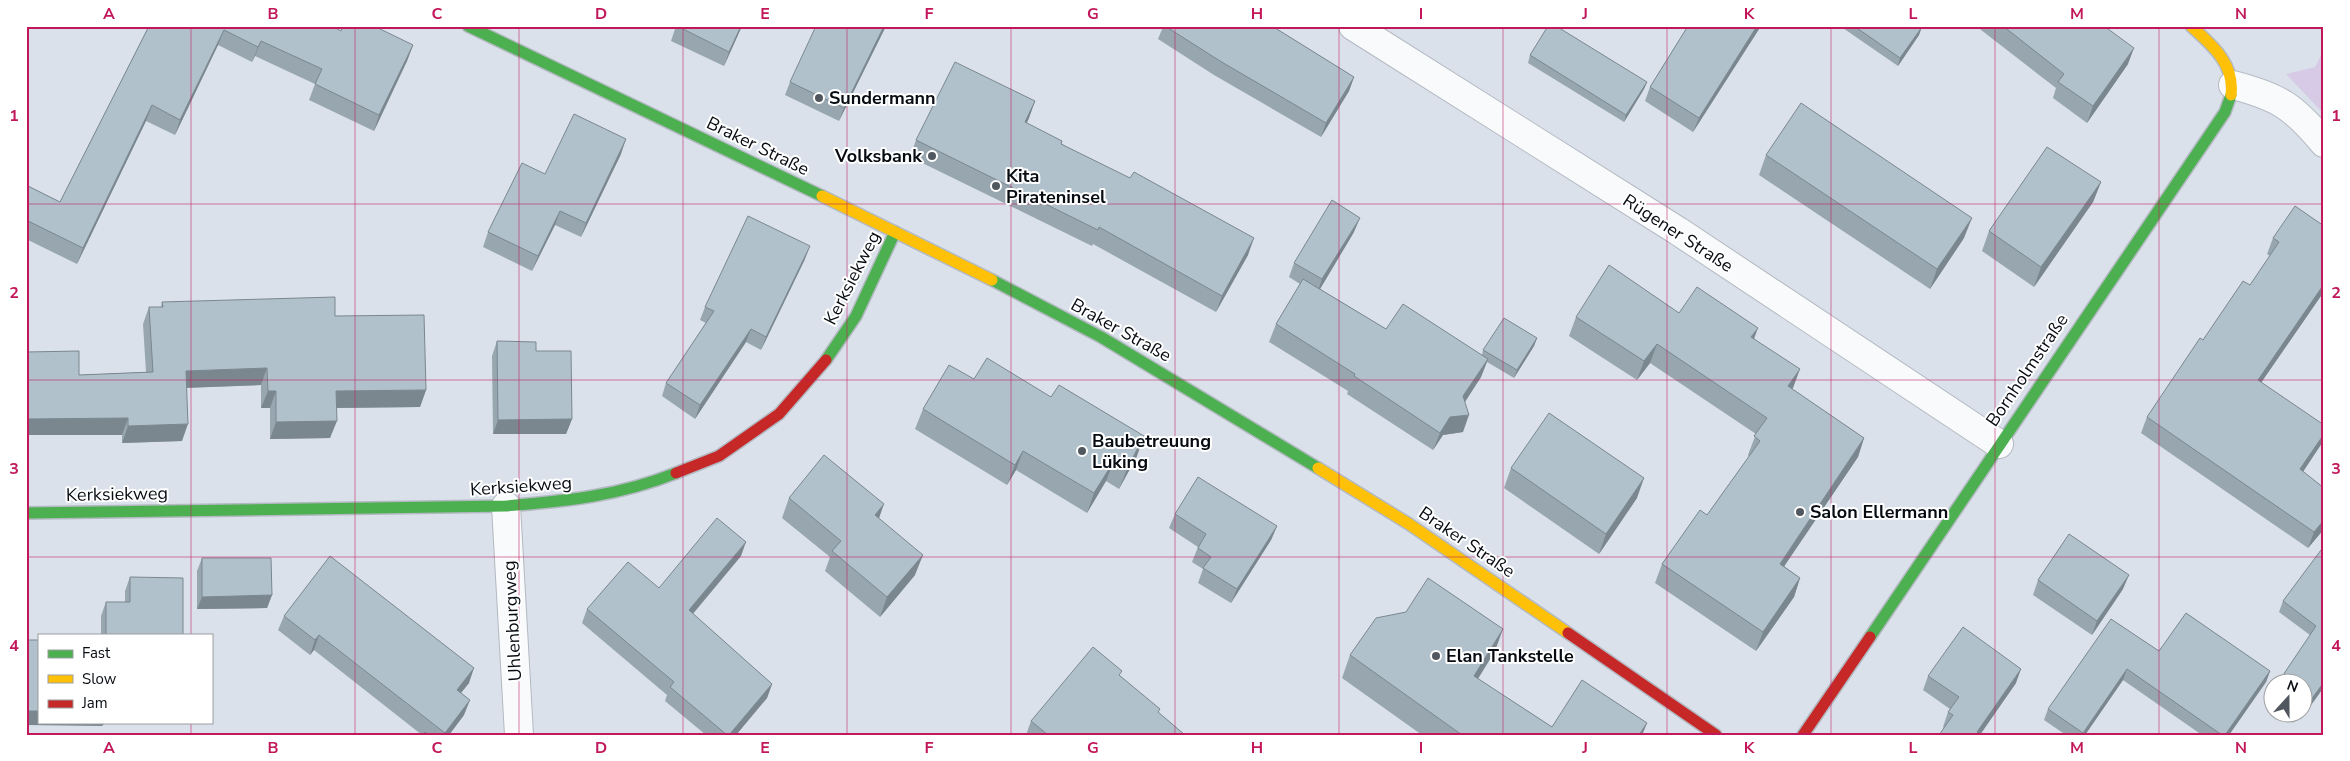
<svg xmlns="http://www.w3.org/2000/svg" width="2350" height="761" font-family="'Nunito Sans',sans-serif">
<style>
.green{fill:#d7cae7}
.lines{fill:none;stroke-linecap:round;stroke-linejoin:round}
.street-casing{stroke:#b3b9c1;stroke-width:30}
.fast-casing{stroke:#b3b9c1;stroke-width:14}
.slow-casing{stroke:#b3b9c1;stroke-width:14}
.jam-casing{stroke:#b3b9c1;stroke-width:14}
.street{stroke:#f9fafc;stroke-width:28}
.fast{stroke:#4caf50;stroke-width:11}
.slow{stroke:#ffc107;stroke-width:11}
.jam{stroke:#c62828;stroke-width:11}
.wall{fill:#97a6af}
.shaded-wall{fill:#7b878f}
.building{fill:#b0c1cc;stroke:#7b878f}
.grid{fill:none;stroke:#c2185b;stroke-width:1;stroke-opacity:0.55}
.poi-dot{fill:#51575e;stroke:#fff;stroke-width:2}
.labels{text-anchor:middle;dominant-baseline:central;stroke-width:4;stroke-linejoin:round;paint-order:stroke}
.poi-label{font-size:18px;font-weight:bold;fill:#070c12;stroke:#fff;text-anchor:start}
.street-label{font-size:18px;fill:#070c12;stroke:#fff}
.neatline{fill:none;stroke:#c2185b;stroke-width:2}
.grid-label{font-size:16px;text-anchor:middle;font-weight:bold;fill:#c2185b}
</style>
<rect width="100%" height="100%" fill="#dae1eb"/>
<path class="green" d="M 2324,50 L 2324,114 L 2286,74 L 2315,67 Z"/>
<g class="lines">
<defs>
<path id="street" d="M 1353,26 L 1678,231 L 1999,444
M 2233,85 C 2279,97 2293,106 2324,143
M 506,506 L 519,735"/>
<path id="fast" d="M 468,26 L 822,196
M 992,280 L 1101,337 L 1318,468
M 826,360 L 856,316 L 895,232
M 26,513 L 506,506 C 566,501 619,496 676,473
M 1870,637 L 2225,112 L 2231,95"/>
<path id="slow" d="M 2191,26 C 2212,45 2235,64 2231,95
M 822,196 L 992,280
M 1318,468 L 1409,524 L 1568,633"/>
<path id="jam" d="M 676,473 L 719,456 L 779,414 L 826,360
M 1568,633 L 1716,735
M 1803,735 L 1870,637"/>
</defs>
<use href="#street" class="street-casing"/>
<use href="#fast" class="fast-casing"/>
<use href="#slow" class="slow-casing"/>
<use href="#jam" class="jam-casing"/>
<use href="#street" class="street"/>
<use href="#fast" class="fast"/>
<use href="#slow" class="slow"/>
<use href="#jam" class="jam"/>
</g>
<path class="wall" d="M 149,26 L 341,31 L 413,45 L 407,61 L 374,131 L 309,100 L 315,84 L 255,56 L 252,62 L 218,45 L 175,135 L 146,121 L 77,264 L 26,239 L 26,185 L 60,202 Z
M 676,26 L 742,26 L 724,66 L 671,41 Z
M 886,26 L 839,121 L 785,95 L 790,82 Z
M 1162,26 L 1272,26 L 1354,77 L 1349,91 L 1321,137 L 1214,75 L 1158,39 L 1163,27 Z
M 1688,26 L 1761,26 L 1693,132 L 1645,101 L 1650,87 Z
M 1840,26 L 1921,26 L 1919,35 L 1898,66 Z
M 1976,26 L 2104,26 L 2128,64 L 2087,123 L 2053,98 L 2056,88 Z
M 1530,55 L 1647,82 L 1644,89 L 1624,122 L 1528,63 Z
M 1035,101 L 1027,123 L 1248,255 L 1216,312 L 1093,244 L 1092,246 L 910,157 L 916,140 Z
M 621,154 L 581,237 L 555,225 L 532,271 L 483,247 L 488,232 L 545,174 Z
M 1766,155 L 1964,238 L 1930,289 L 1759,175 Z
M 2101,182 L 2093,202 L 2034,287 L 1982,251 L 1989,231 Z
M 2324,226 L 2324,294 L 2323,293 L 2261,382 L 2322,443 L 2303,472 L 2324,488 L 2324,529 L 2308,548 L 2141,433 L 2147,417 L 2203,340 L 2250,285 L 2270,256 L 2267,254 L 2273,238 Z
M 1354,232 L 1320,289 L 1386,329 L 1482,355 L 1483,350 L 1537,338 L 1534,346 L 1514,378 L 1487,362 L 1481,377 L 1465,402 L 1463,432 L 1443,435 L 1433,450 L 1347,394 L 1348,391 L 1269,342 L 1276,324 L 1300,284 L 1289,277 L 1294,263 Z
M 805,259 L 761,350 L 746,342 L 695,419 L 662,396 L 666,383 L 706,323 L 700,320 L 705,307 Z
M 162,302 L 335,316 L 426,390 L 420,407 L 336,408 L 330,438 L 270,439 L 270,408 L 261,408 L 261,385 L 187,388 L 182,441 L 122,443 L 122,435 L 26,435 L 26,352 L 79,375 L 146,372 L 143,324 L 149,307 L 161,307 Z
M 1679,313 L 1754,338 L 1792,389 L 1864,438 L 1858,457 L 1784,566 L 1800,578 L 1794,597 L 1756,651 L 1655,583 L 1662,564 L 1707,515 L 1749,457 L 1748,455 L 1756,434 L 1650,363 L 1637,380 L 1569,336 L 1576,317 Z
M 497,341 L 536,351 L 572,419 L 566,434 L 493,434 L 492,356 Z
M 974,379 L 1137,456 L 1119,489 L 1106,481 L 1087,513 L 1016,470 L 1007,485 L 915,429 L 923,409 Z
M 1511,468 L 1637,498 L 1599,554 L 1504,488 Z
M 789,498 L 879,518 L 915,575 L 880,617 L 825,571 L 830,557 L 782,518 Z
M 1175,514 L 1277,526 L 1271,540 L 1231,603 L 1198,583 L 1203,569 L 1192,562 L 1198,547 L 1169,528 Z
M 2324,552 L 2324,687 L 2301,719 L 2293,714 L 2302,714 L 2302,684 L 2310,635 L 2279,612 L 2283,601 Z
M 741,556 L 693,614 L 772,684 L 767,698 L 736,735 L 706,735 L 665,701 L 667,695 L 582,623 L 587,609 L 659,588 Z
M 202,558 L 272,595 L 267,608 L 197,609 L 197,571 Z
M 130,577 L 183,635 L 101,635 L 101,616 L 106,602 L 125,602 L 125,591 Z
M 2038,580 L 2123,589 L 2092,635 L 2033,595 Z
M 284,616 L 469,683 L 461,693 L 464,715 L 449,735 L 422,735 L 314,650 L 310,655 L 278,630 Z
M 1495,651 L 1478,679 L 1552,727 L 1647,723 L 1642,735 L 1422,735 L 1342,678 L 1350,655 Z
M 2159,651 L 2270,671 L 2266,682 L 2229,735 L 2202,735 L 2123,680 L 2085,735 L 2066,735 L 2044,720 L 2048,709 Z
M 1120,676 L 1159,713 L 1185,735 L 1026,735 L 1031,721 Z
M 1928,676 L 2016,683 L 1980,734 L 1944,728 L 1943,727 L 1948,712 L 1950,709 L 1923,690 Z
M 2272,692 L 2272,700 L 2270,699 Z"/>
<path class="shaded-wall" d="M 741,26 L 742,26 L 724,66 L 729,52 Z
M 884,26 L 886,26 L 839,121 L 844,108 Z
M 1757,26 L 1761,26 L 1693,132 L 1699,118 Z
M 1922,27 L 1919,35 L 1898,66 L 1900,58 Z
M 224,30 L 218,45 L 175,135 L 180,120 Z
M 261,41 L 255,56 L 252,62 L 258,47 Z
M 413,45 L 407,61 L 374,131 L 379,115 Z
M 2134,48 L 2128,64 L 2087,123 L 2093,106 Z
M 1354,77 L 1349,91 L 1321,137 L 1326,123 Z
M 1647,82 L 1644,89 L 1624,122 L 1626,115 Z
M 1035,101 L 1029,118 L 1019,139 L 1025,122 Z
M 152,105 L 146,121 L 77,264 L 83,248 Z
M 626,139 L 621,154 L 581,237 L 586,223 Z
M 2101,182 L 2093,202 L 2034,287 L 2041,267 Z
M 560,211 L 555,225 L 532,271 L 538,256 Z
M 1360,218 L 1354,232 L 1317,294 L 1322,279 Z
M 1972,218 L 1964,238 L 1930,289 L 1937,269 Z
M 1254,238 L 1248,255 L 1216,312 L 1222,296 Z
M 810,246 L 805,259 L 761,350 L 766,337 Z
M 2324,284 L 2324,290 L 2323,293 L 2252,396 L 2258,380 Z
M 1758,328 L 1751,347 L 1751,337 Z
M 751,329 L 746,342 L 695,419 L 700,405 Z
M 1537,338 L 1534,346 L 1514,378 L 1517,370 Z
M 1657,344 L 1650,363 L 1637,380 L 1644,361 Z
M 1488,359 L 1481,377 L 1457,414 L 1463,396 Z
M 267,368 L 261,385 L 180,388 L 186,371 Z
M 1800,369 L 1793,388 L 1781,405 L 1788,386 Z
M 426,390 L 420,407 L 330,408 L 336,391 Z
M 268,391 L 276,391 L 270,408 L 261,408 Z
M 1469,415 L 1463,432 L 1443,435 L 1433,450 L 1440,433 L 1450,417 Z
M 128,418 L 122,435 L 26,435 L 26,419 Z
M 572,419 L 566,434 L 493,434 L 498,420 Z
M 337,421 L 330,438 L 270,439 L 276,422 Z
M 188,424 L 182,441 L 122,443 L 128,426 Z
M 2324,434 L 2324,439 L 2322,443 L 2294,485 L 2300,469 Z
M 1144,436 L 1137,456 L 1119,489 L 1127,469 Z
M 1864,438 L 1858,457 L 1773,583 L 1780,564 Z
M 1023,451 L 1016,470 L 1007,485 L 1015,465 Z
M 1114,461 L 1106,481 L 1087,513 L 1094,493 Z
M 1644,478 L 1637,498 L 1599,554 L 1606,534 Z
M 884,504 L 877,524 L 875,515 Z
M 2324,520 L 2324,529 L 2308,548 L 2314,532 Z
M 1277,526 L 1271,540 L 1231,603 L 1237,589 Z
M 746,542 L 741,556 L 684,624 L 689,610 Z
M 923,555 L 915,575 L 880,617 L 887,597 Z
M 2129,575 L 2123,589 L 2092,635 L 2097,621 Z
M 1800,578 L 1794,597 L 1756,651 L 1763,632 Z
M 272,595 L 267,608 L 197,609 L 202,597 Z
M 1503,629 L 1495,651 L 1465,699 L 1474,676 Z
M 319,635 L 314,650 L 310,655 L 315,640 Z
M 474,668 L 469,683 L 451,705 L 457,690 Z
M 2021,669 L 2016,683 L 1980,735 L 1977,732 Z
M 2127,669 L 2123,680 L 2085,735 L 2082,735 Z
M 2270,671 L 2266,682 L 2229,735 L 2225,735 Z
M 2324,682 L 2324,687 L 2301,719 L 2305,708 Z
M 772,684 L 767,698 L 736,735 L 729,735 Z
M 470,700 L 464,715 L 449,735 L 444,735 L 445,733 Z
M 26,711 L 39,711 L 39,722 L 106,722 L 102,726 L 26,725 Z
M 1647,723 L 1642,735 L 1639,735 Z"/>
<path class="building" d="M 149,26 L 332,26 L 341,31 L 343,26 L 374,26 L 413,45 L 379,115 L 315,84 L 322,69 L 261,41 L 258,47 L 224,30 L 180,120 L 152,105 L 83,248 L 26,220 L 26,185 L 60,202 Z
M 677,26 L 741,26 L 729,52 Z
M 816,26 L 884,26 L 844,108 L 790,82 Z
M 1165,26 L 1272,26 L 1354,77 L 1326,123 L 1220,61 Z
M 1548,26 L 1556,26 L 1647,82 L 1626,115 L 1530,55 Z
M 1688,26 L 1757,26 L 1699,118 L 1650,87 Z
M 1854,26 L 1921,26 L 1922,27 L 1900,58 Z
M 2003,26 L 2104,26 L 2134,48 L 2093,106 L 2058,82 L 2064,74 Z
M 955,62 L 1035,101 L 1025,122 L 1062,141 L 1061,144 L 1130,178 L 1134,172 L 1254,238 L 1222,296 L 1099,227 L 1098,230 L 916,140 Z
M 1801,103 L 1972,218 L 1937,269 L 1766,155 Z
M 574,114 L 626,139 L 586,223 L 560,211 L 538,256 L 488,232 L 522,163 L 545,174 Z
M 2047,147 L 2101,182 L 2041,267 L 1989,231 Z
M 1332,200 L 1360,218 L 1322,279 L 1294,263 Z
M 2295,206 L 2324,226 L 2324,284 L 2258,380 L 2324,425 L 2324,434 L 2300,469 L 2324,488 L 2324,520 L 2314,532 L 2147,417 L 2200,338 L 2203,340 L 2243,281 L 2250,285 L 2279,242 L 2273,238 Z
M 748,216 L 810,246 L 766,337 L 751,329 L 700,405 L 666,383 L 714,311 L 705,307 Z
M 1609,265 L 1679,313 L 1697,287 L 1758,328 L 1751,337 L 1800,369 L 1788,386 L 1864,438 L 1780,564 L 1800,578 L 1763,632 L 1662,564 L 1700,510 L 1707,515 L 1760,441 L 1754,436 L 1767,418 L 1657,344 L 1644,361 L 1576,317 Z
M 1303,279 L 1386,329 L 1403,304 L 1488,359 L 1463,396 L 1469,415 L 1450,417 L 1440,433 L 1354,376 L 1355,374 L 1276,324 Z
M 335,297 L 335,316 L 424,315 L 426,390 L 336,391 L 337,421 L 276,422 L 276,391 L 268,391 L 267,368 L 186,371 L 188,424 L 128,426 L 128,418 L 26,419 L 26,352 L 79,351 L 79,375 L 153,372 L 149,307 L 163,307 L 162,302 Z
M 1504,318 L 1537,338 L 1517,370 L 1483,350 Z
M 497,341 L 536,342 L 536,351 L 571,351 L 572,419 L 498,420 Z
M 987,358 L 1051,397 L 1059,385 L 1144,436 L 1127,469 L 1114,461 L 1094,493 L 1023,451 L 1015,465 L 923,409 L 949,365 L 974,379 Z
M 1549,413 L 1644,478 L 1606,534 L 1511,468 Z
M 824,455 L 884,504 L 875,515 L 923,555 L 887,597 L 832,551 L 841,541 L 789,498 Z
M 1198,477 L 1277,526 L 1237,589 L 1203,568 L 1211,557 L 1198,548 L 1206,534 L 1175,514 Z
M 717,518 L 746,542 L 689,610 L 772,684 L 729,735 L 727,735 L 670,687 L 674,682 L 587,609 L 628,562 L 659,588 Z
M 2069,534 L 2129,575 L 2097,621 L 2038,580 Z
M 2321,550 L 2324,552 L 2324,682 L 2305,708 L 2302,706 L 2302,684 L 2277,684 L 2316,626 L 2283,601 Z
M 330,556 L 474,668 L 457,690 L 470,700 L 445,733 L 319,635 L 315,640 L 284,616 Z
M 202,558 L 271,558 L 272,595 L 202,597 Z
M 130,577 L 183,578 L 183,635 L 106,635 L 106,602 L 130,602 Z
M 1428,578 L 1503,629 L 1474,676 L 1552,727 L 1582,680 L 1647,723 L 1639,735 L 1462,735 L 1350,655 L 1376,618 L 1406,612 Z
M 2186,613 L 2270,671 L 2225,735 L 2222,735 L 2127,669 L 2083,733 L 2048,709 L 2111,619 L 2159,651 Z
M 1963,627 L 2021,669 L 1977,732 L 1980,735 L 1939,735 L 1953,715 L 1948,712 L 1959,697 L 1928,676 Z
M 26,640 L 39,640 L 39,711 L 26,711 Z
M 1093,647 L 1122,671 L 1119,675 L 1160,709 L 1158,712 L 1185,735 L 1048,735 L 1031,721 Z
M 425,732 L 429,735 L 422,735 Z"/>
<path class="grid" d="M 191,26 L 191,635M 355,26 L 355,735M 519,26 L 519,735M 683,26 L 683,735M 847,26 L 847,735M 1011,26 L 1011,735M 1175,26 L 1175,735M 1339,26 L 1339,735M 1503,26 L 1503,735M 1667,26 L 1667,735M 1831,26 L 1831,735M 1995,26 L 1995,735M 2159,26 L 2159,735M 26,204 L 2324,204M 26,380 L 2324,380M 26,557 L 2324,557M 191,722 L 191,735"/>
<g class="poi-dot">
<circle cx="819" cy="98" r="5"/>
<circle cx="932" cy="156" r="5"/>
<circle cx="996" cy="186" r="5"/>
<circle cx="1082" cy="451" r="5"/>
<circle cx="1800" cy="512" r="5"/>
<circle cx="1436" cy="656" r="5"/>
</g>
<g class="labels">
<g class="poi-label">
<text x="829" y="98">Sundermann</text>
<text x="922" y="156" text-anchor="end">Volksbank</text>
<text x="1006" y="176">Kita<tspan x="1006" dy="21">Pirateninsel</tspan></text>
<text x="1092" y="441">Baubetreuung<tspan x="1092" dy="21">Lüking</tspan></text>
<text x="1810" y="512">Salon Ellermann</text>
<text x="1446" y="656">Elan Tankstelle</text>
</g>
<g class="street-label">
<text transform="translate(758 146) rotate(26)">Braker Straße</text>
<text transform="translate(1678 233) rotate(33)">Rügener Straße</text>
<text transform="translate(852 278) rotate(-63)">Kerksiekweg</text>
<text transform="translate(1121 330) rotate(29)">Braker Straße</text>
<text transform="translate(2027 370) rotate(-56)">Bornholmstraße</text>
<text transform="translate(521 486) rotate(-4)">Kerksiekweg</text>
<text transform="translate(117 494) rotate(-1)">Kerksiekweg</text>
<text transform="translate(1467 542) rotate(34)">Braker Straße</text>
<text transform="translate(512 621) rotate(-93)">Uhlenburgweg</text>
</g>
</g>
<rect width="2350" height="761" fill="none" stroke="#ffffff" stroke-width="55"/>
<rect x="38" y="634" width="175" height="90" fill="#ffffff" stroke="#9c9ea0"/>
<rect x="48" y="650" width="25" height="8" fill="#4caf50" stroke="#9c9ea0"/>
<text x="82" y="658" font-size="15" fill="#070c12">Fast</text>
<rect x="48" y="675" width="25" height="8" fill="#ffc107" stroke="#9c9ea0"/>
<text x="82" y="684" font-size="15" fill="#070c12">Slow</text>
<rect x="48" y="700" width="25" height="8" fill="#c62828" stroke="#9c9ea0"/>
<text x="82" y="708" font-size="15" fill="#070c12">Jam</text>
<g transform="translate(2288 698) rotate(21)"><circle r="24" fill="#ffffff" stroke="#9c9ea0"/>
<path d="M0-4L9 19L0 12L-9 19Z" fill="#51575e"/>
<text y="-8" font-size="14" font-weight="bold" text-anchor="middle" fill="#070c12">N</text>
</g>
<rect x="28" y="28" width="2294" height="706" class="neatline"/>
<g class="grid-label">
<text x="109" y="19">A</text>
<text x="273" y="19">B</text>
<text x="437" y="19">C</text>
<text x="601" y="19">D</text>
<text x="765" y="19">E</text>
<text x="929" y="19">F</text>
<text x="1093" y="19">G</text>
<text x="1257" y="19">H</text>
<text x="1421" y="19">I</text>
<text x="1585" y="19">J</text>
<text x="1749" y="19">K</text>
<text x="1913" y="19">L</text>
<text x="2077" y="19">M</text>
<text x="2241" y="19">N</text>
<text x="14" y="121">1</text>
<text x="2336" y="121">1</text>
<text x="14" y="298">2</text>
<text x="2336" y="298">2</text>
<text x="14" y="474">3</text>
<text x="2336" y="474">3</text>
<text x="14" y="651">4</text>
<text x="2336" y="651">4</text>
<text x="109" y="753">A</text>
<text x="273" y="753">B</text>
<text x="437" y="753">C</text>
<text x="601" y="753">D</text>
<text x="765" y="753">E</text>
<text x="929" y="753">F</text>
<text x="1093" y="753">G</text>
<text x="1257" y="753">H</text>
<text x="1421" y="753">I</text>
<text x="1585" y="753">J</text>
<text x="1749" y="753">K</text>
<text x="1913" y="753">L</text>
<text x="2077" y="753">M</text>
<text x="2241" y="753">N</text>
</g>
</svg>
